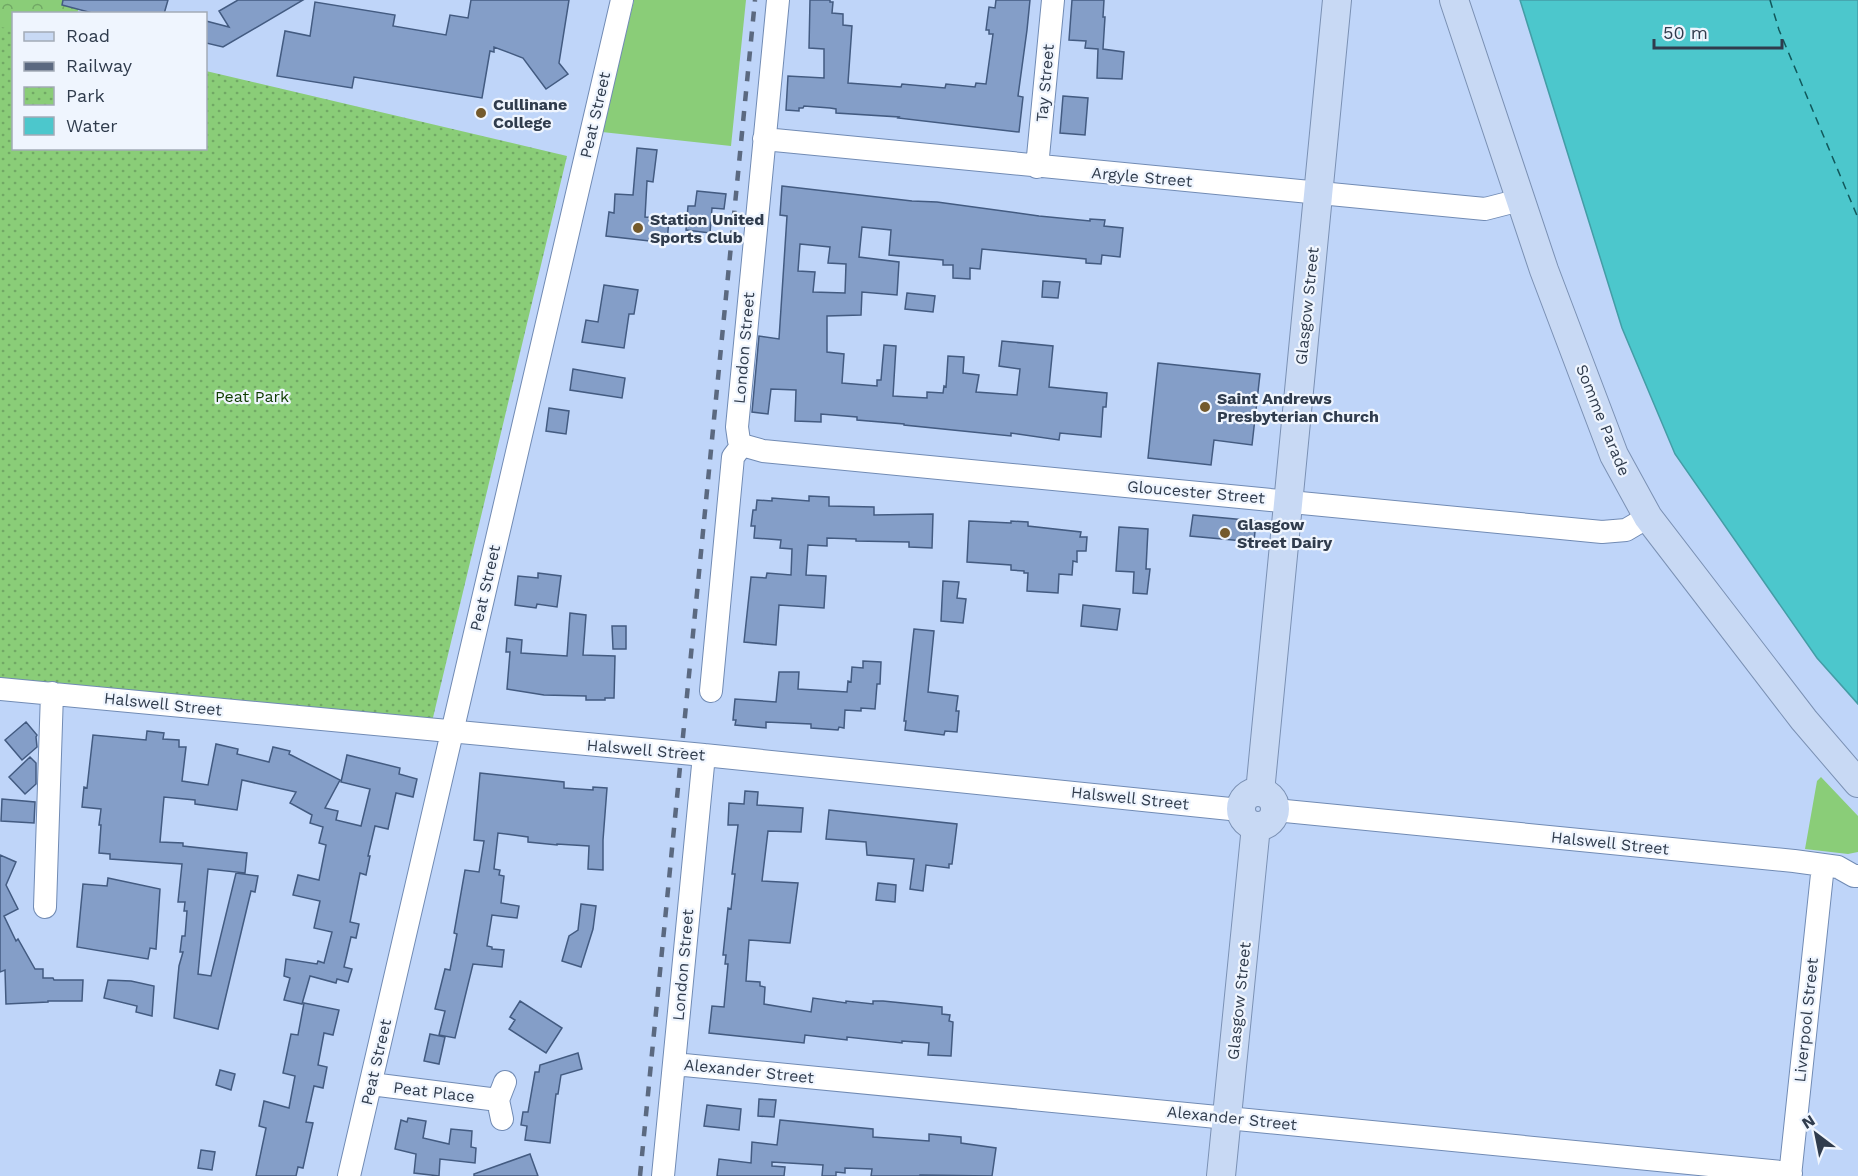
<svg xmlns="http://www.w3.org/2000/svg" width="1858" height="1176" font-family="'Work Sans',sans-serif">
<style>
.grass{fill:#8acd78}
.forest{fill:url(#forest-crowns)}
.park{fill:url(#park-dots)}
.water{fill:#4cc7cc;stroke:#449da6;stroke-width:1.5}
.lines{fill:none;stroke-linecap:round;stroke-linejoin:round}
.ferry{stroke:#11585b;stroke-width:1.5;stroke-dasharray:8 6;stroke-linecap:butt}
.building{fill:#849ec8;stroke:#435b81;stroke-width:1.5;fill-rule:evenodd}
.minor-casing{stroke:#718bb4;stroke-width:24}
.major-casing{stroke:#7b91b4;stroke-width:30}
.minor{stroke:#fff;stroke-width:22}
.major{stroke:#c8d9f4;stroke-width:28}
.rail{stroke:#5b6980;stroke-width:4.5;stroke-dasharray:10 10;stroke-linecap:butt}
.poi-dot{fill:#745a2c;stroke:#eff5fe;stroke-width:2}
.labels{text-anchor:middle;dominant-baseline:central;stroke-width:4.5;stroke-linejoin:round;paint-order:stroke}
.street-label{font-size:16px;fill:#303c4d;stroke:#eff5fe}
.poi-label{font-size:16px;font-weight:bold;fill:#303c4d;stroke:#eff5fe;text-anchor:start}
.park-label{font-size:16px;fill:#0f3c01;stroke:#eff5fe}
</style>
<defs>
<pattern id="forest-crowns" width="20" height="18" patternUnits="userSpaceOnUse" patternTransform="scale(1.5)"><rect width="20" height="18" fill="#8acd78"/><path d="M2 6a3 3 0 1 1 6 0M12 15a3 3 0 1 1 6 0" fill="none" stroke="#71a865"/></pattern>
<pattern id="park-dots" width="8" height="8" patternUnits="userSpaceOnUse" patternTransform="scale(1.5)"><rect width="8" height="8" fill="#8acd78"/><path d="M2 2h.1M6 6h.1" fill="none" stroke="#71a865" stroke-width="1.8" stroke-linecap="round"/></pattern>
</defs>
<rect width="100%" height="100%" fill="#bfd5f9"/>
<path class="grass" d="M 634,0 L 746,0 L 731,146 L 602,132 Z
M 1821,777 L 1858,816 L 1858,852 L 1848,854 L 1805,849 L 1817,781 Z"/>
<path class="forest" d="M 0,0 L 83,0 L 77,13 L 14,14 L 13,133 L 0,150 Z"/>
<path class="park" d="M 0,27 L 13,29 L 14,148 L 206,148 L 206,71 L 567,156 L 431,726 L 0,683 Z"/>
<path class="water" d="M 1520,0 L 1858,0 L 1858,704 L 1817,658 L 1675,454 L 1622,328 Z"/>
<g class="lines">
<path class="ferry" d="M 1770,0 L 1779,30 L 1858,218"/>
</g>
<path class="building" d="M 63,0 L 168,0 L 164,14 L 96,14 L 62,5 Z
M 238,0 L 303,0 L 223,47 L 206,43 L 206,21 L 229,27 L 219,11 Z
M 471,0 L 569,0 L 559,63 L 568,74 L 546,89 L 523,58 L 494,47 L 494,52 L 490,51 L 482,98 L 354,77 L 352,88 L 277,76 L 285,31 L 310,36 L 315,2 L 395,15 L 393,26 L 446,35 L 450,15 L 468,18 Z
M 810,0 L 830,0 L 830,2 L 833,2 L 832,13 L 843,14 L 843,25 L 852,26 L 848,83 L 901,87 L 902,84 L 945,88 L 946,84 L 975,87 L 976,83 L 986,84 L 993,34 L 989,34 L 989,30 L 986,30 L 989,7 L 995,8 L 996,0 L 1030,0 L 1027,30 L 1018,96 L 1023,97 L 1019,132 L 898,118 L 899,117 L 836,113 L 836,109 L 830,108 L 804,106 L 803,108 L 799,108 L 799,111 L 786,110 L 788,76 L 824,78 L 824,49 L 809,48 Z
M 1072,0 L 1104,0 L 1103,17 L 1105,17 L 1103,49 L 1124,52 L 1122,79 L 1097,78 L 1098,49 L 1085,48 L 1086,41 L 1069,40 Z
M 1063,96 L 1088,98 L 1085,135 L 1060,133 Z
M 637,148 L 657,150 L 653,182 L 647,181 L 645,217 L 669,219 L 667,243 L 606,236 L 609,212 L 614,213 L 615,194 L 633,195 Z
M 782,186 L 912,201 L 937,202 L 1039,216 L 1090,221 L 1090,219 L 1105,220 L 1104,226 L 1123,228 L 1120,257 L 1102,255 L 1101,264 L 1086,263 L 1086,259 L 982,249 L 980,269 L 970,268 L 970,279 L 953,278 L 953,265 L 943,265 L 943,260 L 889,255 L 891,230 L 862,227 L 859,257 L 899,262 L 897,295 L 862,292 L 861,315 L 827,316 L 827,352 L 844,354 L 842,383 L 877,386 L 877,380 L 881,380 L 884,345 L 896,346 L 893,396 L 927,398 L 927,392 L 943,393 L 944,386 L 946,387 L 948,356 L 964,357 L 963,373 L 979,375 L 976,392 L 1017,395 L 1020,369 L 999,366 L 1002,341 L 1053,346 L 1049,387 L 1107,393 L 1106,407 L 1103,407 L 1101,437 L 1060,433 L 1059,440 L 1011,433 L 1011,436 L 904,425 L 904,424 L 857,420 L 857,417 L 821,414 L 821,422 L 795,421 L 796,390 L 771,389 L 768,414 L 752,412 L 759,336 L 779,339 L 787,216 L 780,215 ZM 800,244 L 830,247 L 828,263 L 846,264 L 845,293 L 813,292 L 815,272 L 798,271 Z
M 697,191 L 726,194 L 724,209 L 712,208 L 710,233 L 686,230 L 688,206 L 695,206 Z
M 1043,281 L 1060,282 L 1058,298 L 1042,297 Z
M 604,285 L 638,290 L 634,314 L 629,314 L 624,348 L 582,342 L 586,320 L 598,322 Z
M 907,293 L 935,296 L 933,312 L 905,309 Z
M 1158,363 L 1260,374 L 1252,445 L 1214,440 L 1211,465 L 1148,458 Z
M 573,369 L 625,378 L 622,398 L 570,390 Z
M 549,408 L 569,411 L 566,434 L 546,431 Z
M 809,496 L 829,497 L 829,506 L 874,507 L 874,515 L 933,514 L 932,548 L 909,547 L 909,542 L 856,541 L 856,539 L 827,538 L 827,546 L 808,545 L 806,575 L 826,576 L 824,608 L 779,605 L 776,645 L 744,642 L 751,577 L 766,578 L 767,573 L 791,575 L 792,549 L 780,548 L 781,540 L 754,538 L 755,526 L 751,526 L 753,510 L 756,510 L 757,500 L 772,501 L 772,498 L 809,501 Z
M 1193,515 L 1256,521 L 1254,542 L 1190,536 Z
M 969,521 L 1011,523 L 1011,521 L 1028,522 L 1028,526 L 1081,532 L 1080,537 L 1087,537 L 1086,551 L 1077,551 L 1077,562 L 1073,561 L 1072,575 L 1059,574 L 1058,593 L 1027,591 L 1028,573 L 1024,573 L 1024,571 L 1011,570 L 1011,565 L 967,562 Z
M 1119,527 L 1148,529 L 1146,569 L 1150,569 L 1147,594 L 1133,593 L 1134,572 L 1116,571 Z
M 538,573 L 561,576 L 557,607 L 537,604 L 536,608 L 515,605 L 518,576 L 538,578 Z
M 943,581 L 959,582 L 957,598 L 966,599 L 963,623 L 941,621 Z
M 1083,605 L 1120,609 L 1117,630 L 1081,626 Z
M 570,613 L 586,615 L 583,655 L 615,656 L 614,698 L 605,698 L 605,700 L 586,700 L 586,696 L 544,695 L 507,689 L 510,652 L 506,652 L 507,638 L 522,640 L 521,653 L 567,656 Z
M 612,626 L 626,626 L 626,649 L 613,649 Z
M 914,629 L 934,631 L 928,692 L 958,696 L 956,711 L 959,711 L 957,732 L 945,731 L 944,735 L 905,730 L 906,721 L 904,721 Z
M 863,661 L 881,662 L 880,684 L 877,684 L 875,709 L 861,708 L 861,711 L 845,710 L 844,728 L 839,727 L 838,730 L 811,728 L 811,724 L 766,722 L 766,728 L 735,725 L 736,720 L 733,720 L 735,699 L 776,702 L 779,672 L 799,672 L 798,689 L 847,692 L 848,681 L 851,682 L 852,667 L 863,668 Z
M 26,722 L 37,735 L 36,737 L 37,747 L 22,760 L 5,740 Z
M 147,731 L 164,733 L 163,739 L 179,740 L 179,747 L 186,747 L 182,781 L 208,785 L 216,744 L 238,749 L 237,754 L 269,762 L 273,747 L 290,751 L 289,754 L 340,780 L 325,808 L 338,811 L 336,820 L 361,826 L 370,789 L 341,782 L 347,755 L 400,768 L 399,774 L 417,779 L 413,797 L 396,793 L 388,829 L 375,826 L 368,856 L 370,856 L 366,875 L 360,873 L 350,922 L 359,924 L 356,938 L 351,937 L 344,967 L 352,969 L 348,982 L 337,979 L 336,983 L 310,976 L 302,1004 L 284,1000 L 290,978 L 284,976 L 286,959 L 317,964 L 318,961 L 324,963 L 332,932 L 314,928 L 320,901 L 293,895 L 298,875 L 319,880 L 326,845 L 319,843 L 323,827 L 310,823 L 312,815 L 290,803 L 296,792 L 242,780 L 237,810 L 195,804 L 195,800 L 164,797 L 160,842 L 183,843 L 183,846 L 247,853 L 245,873 L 208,869 L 198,974 L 211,976 L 236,873 L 258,876 L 255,892 L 251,891 L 218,1029 L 174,1018 L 179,966 L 183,952 L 180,952 L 182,936 L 185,936 L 187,911 L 184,911 L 185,902 L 178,902 L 182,864 L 110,859 L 110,854 L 99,853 L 101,825 L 99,825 L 101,809 L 82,807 L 84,787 L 87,788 L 93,735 L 146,740 Z
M 30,757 L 36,763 L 36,784 L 25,794 L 9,777 Z
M 480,773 L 564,782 L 564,788 L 593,790 L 593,787 L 607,788 L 603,840 L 603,870 L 588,869 L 589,846 L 557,844 L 557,845 L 528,842 L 528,837 L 498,833 L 494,869 L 500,870 L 499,875 L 504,876 L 501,903 L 519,906 L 517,918 L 492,915 L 487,946 L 492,947 L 492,949 L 504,950 L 502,967 L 473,964 L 455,1038 L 439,1035 L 445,1011 L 435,1009 L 445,969 L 450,970 L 457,934 L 454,933 L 465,870 L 479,872 L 484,841 L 474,840 Z
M 745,791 L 758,792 L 757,805 L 803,808 L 801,832 L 768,831 L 762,881 L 798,883 L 790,943 L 749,940 L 746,981 L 760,982 L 760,986 L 765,987 L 764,1004 L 811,1012 L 813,998 L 846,1003 L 846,1001 L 873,1004 L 873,1001 L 883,1001 L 942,1007 L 942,1014 L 950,1015 L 949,1021 L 953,1022 L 951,1056 L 928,1055 L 929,1043 L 902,1041 L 902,1043 L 847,1037 L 847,1040 L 805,1035 L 804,1043 L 709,1033 L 712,1006 L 724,1007 L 728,964 L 725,964 L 726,955 L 723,955 L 728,908 L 731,909 L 735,874 L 732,874 L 738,825 L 728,825 L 729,803 L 744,804 Z
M 2,799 L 35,802 L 34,823 L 1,821 Z
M 829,810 L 957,824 L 952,864 L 949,864 L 949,868 L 926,865 L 923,891 L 910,889 L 914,859 L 867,855 L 866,842 L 826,839 Z
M 0,855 L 16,862 L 6,885 L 18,909 L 4,916 L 16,941 L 18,939 L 35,969 L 43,969 L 43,978 L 53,978 L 54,980 L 83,980 L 82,1001 L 48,1001 L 48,1002 L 6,1004 L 5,970 L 0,972 Z
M 108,878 L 160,889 L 156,949 L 150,948 L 148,959 L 77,947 L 83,884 L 107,886 Z
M 878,883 L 896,885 L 895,902 L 876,900 Z
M 581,904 L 596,906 L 593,929 L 581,967 L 562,961 L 569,936 L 578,930 Z
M 108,980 L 131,981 L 154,986 L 152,1016 L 136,1012 L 137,1006 L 104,998 Z
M 520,1001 L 562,1028 L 546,1053 L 509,1029 L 515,1020 L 510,1017 Z
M 304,1003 L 339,1010 L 333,1035 L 324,1033 L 318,1065 L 327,1067 L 323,1088 L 314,1086 L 306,1122 L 313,1123 L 303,1168 L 298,1167 L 296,1176 L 256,1176 L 266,1128 L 259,1126 L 264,1101 L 289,1108 L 295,1076 L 283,1073 L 291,1034 L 298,1035 Z
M 430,1034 L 445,1037 L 439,1064 L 424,1061 Z
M 578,1053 L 582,1069 L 561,1075 L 558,1094 L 556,1094 L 550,1143 L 525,1140 L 527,1126 L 521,1125 L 523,1112 L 528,1112 L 535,1072 L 539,1072 L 540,1065 Z
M 220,1070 L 235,1074 L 231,1090 L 216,1085 Z
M 759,1099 L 776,1100 L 774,1117 L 758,1116 Z
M 707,1105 L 741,1109 L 739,1130 L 704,1126 Z
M 408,1118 L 426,1121 L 423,1138 L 449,1144 L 451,1129 L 472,1131 L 471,1147 L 476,1148 L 475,1163 L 440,1159 L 439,1176 L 414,1173 L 416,1154 L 395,1149 L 401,1120 L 407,1122 Z
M 780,1120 L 873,1129 L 873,1137 L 929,1141 L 929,1134 L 961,1137 L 961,1143 L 996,1148 L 992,1176 L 920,1175 L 920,1176 L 871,1176 L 872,1169 L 845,1168 L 845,1173 L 836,1172 L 836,1176 L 822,1176 L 823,1165 L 772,1162 L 772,1166 L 785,1167 L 784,1176 L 717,1176 L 719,1159 L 751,1163 L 752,1142 L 777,1145 Z
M 201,1150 L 215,1152 L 212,1170 L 198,1168 Z
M 530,1154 L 538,1176 L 474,1176 L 474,1174 Z"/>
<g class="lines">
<defs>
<path id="minor" d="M 764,139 L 1464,207 L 1485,209 L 1520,200
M 1037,167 L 1053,0
M 742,445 L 763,451 L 1602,532 L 1626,530 L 1648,517
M 742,445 L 739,441 L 737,427 L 778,0
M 0,689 L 704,755 L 1240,810
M 711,691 L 733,457 L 742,445
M 1275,810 L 1794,861 L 1838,867 L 1854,876 L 1858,876
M 45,907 L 52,693
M 674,1064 L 1791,1173
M 371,1084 L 498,1100
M 502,1119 L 498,1100 L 505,1082
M 349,1176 L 622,0
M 663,1176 L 704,755
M 1790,1176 L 1823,865"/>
<path id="major" d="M 1454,0 L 1544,270 L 1614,455 L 1648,517 L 1804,720 L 1858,783
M1241 809a17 17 0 1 1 34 0a17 17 0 1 1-34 0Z
M 1260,792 L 1337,0
M 1221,1176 L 1256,826"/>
</defs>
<use href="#minor" class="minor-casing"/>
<use href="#major" class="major-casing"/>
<use href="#minor" class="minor"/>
<use href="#major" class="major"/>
<path class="rail" d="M 640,1176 L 755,0"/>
</g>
<g class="poi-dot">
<circle cx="481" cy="113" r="6"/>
<circle cx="638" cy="228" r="6"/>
<circle cx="1205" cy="407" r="6"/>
<circle cx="1225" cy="533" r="6"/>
</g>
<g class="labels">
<g class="street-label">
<text transform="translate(1045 83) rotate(-85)">Tay Street</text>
<text transform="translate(595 115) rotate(-77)">Peat Street</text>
<text transform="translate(1142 177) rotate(5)">Argyle Street</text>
<text transform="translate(1307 306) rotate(-84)">Glasgow Street</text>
<text transform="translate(744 348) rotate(-85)">London Street</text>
<text transform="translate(1603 420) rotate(68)">Somme Parade</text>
<text transform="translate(1196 492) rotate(5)">Gloucester Street</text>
<text transform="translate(485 588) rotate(-77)">Peat Street</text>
<text transform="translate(163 704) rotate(6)">Halswell Street</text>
<text transform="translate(646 750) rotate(5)">Halswell Street</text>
<text transform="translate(1130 798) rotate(6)">Halswell Street</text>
<text transform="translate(1610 843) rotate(6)">Halswell Street</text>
<text transform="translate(683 965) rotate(-85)">London Street</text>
<text transform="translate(1239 1001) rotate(-84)">Glasgow Street</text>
<text transform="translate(1806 1020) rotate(-84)">Liverpool Street</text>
<text transform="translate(376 1062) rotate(-77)">Peat Street</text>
<text transform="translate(749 1071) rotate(6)">Alexander Street</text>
<text transform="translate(434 1092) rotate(7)">Peat Place</text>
<text transform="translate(1232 1118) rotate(6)">Alexander Street</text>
</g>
<g class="poi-label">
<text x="493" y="104">Cullinane<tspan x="493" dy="18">College</tspan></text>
<text x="650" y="219">Station United<tspan x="650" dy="18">Sports Club</tspan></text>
<text x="1217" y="398">Saint Andrews<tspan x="1217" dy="18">Presbyterian Church</tspan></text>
<text x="1237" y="524">Glasgow<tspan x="1237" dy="18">Street Dairy</tspan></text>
</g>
<g class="park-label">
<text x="252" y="396">Peat Park</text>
</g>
</g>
<rect x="12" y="12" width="195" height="138" fill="#eff5fe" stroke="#a3abb7" stroke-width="1.5"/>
<rect x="24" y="32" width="30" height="9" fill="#c8d9f4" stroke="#a3abb7" stroke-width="1.5"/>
<text x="66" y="42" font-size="18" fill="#303c4d">Road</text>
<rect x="24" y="62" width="30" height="9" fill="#5b6980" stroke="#a3abb7" stroke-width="1.5"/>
<text x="66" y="72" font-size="18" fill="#303c4d">Railway</text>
<rect x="24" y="87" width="30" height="18" fill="url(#park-dots)" stroke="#a3abb7" stroke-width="1.5"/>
<text x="66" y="102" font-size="18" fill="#303c4d">Park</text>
<rect x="24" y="117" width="30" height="18" fill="#4cc7cc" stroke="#a3abb7" stroke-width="1.5"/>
<text x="66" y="132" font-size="18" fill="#303c4d">Water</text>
<g transform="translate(1816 1134) rotate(328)" stroke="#eff5fe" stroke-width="4.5" paint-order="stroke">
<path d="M0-4.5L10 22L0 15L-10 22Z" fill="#303c4d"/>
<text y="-9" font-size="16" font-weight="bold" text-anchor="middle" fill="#303c4d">N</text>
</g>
<path d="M1654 39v9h128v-9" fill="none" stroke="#303c4d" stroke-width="3"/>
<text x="1663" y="39" font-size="18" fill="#303c4d" stroke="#eff5fe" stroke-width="4.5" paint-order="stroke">50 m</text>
</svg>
